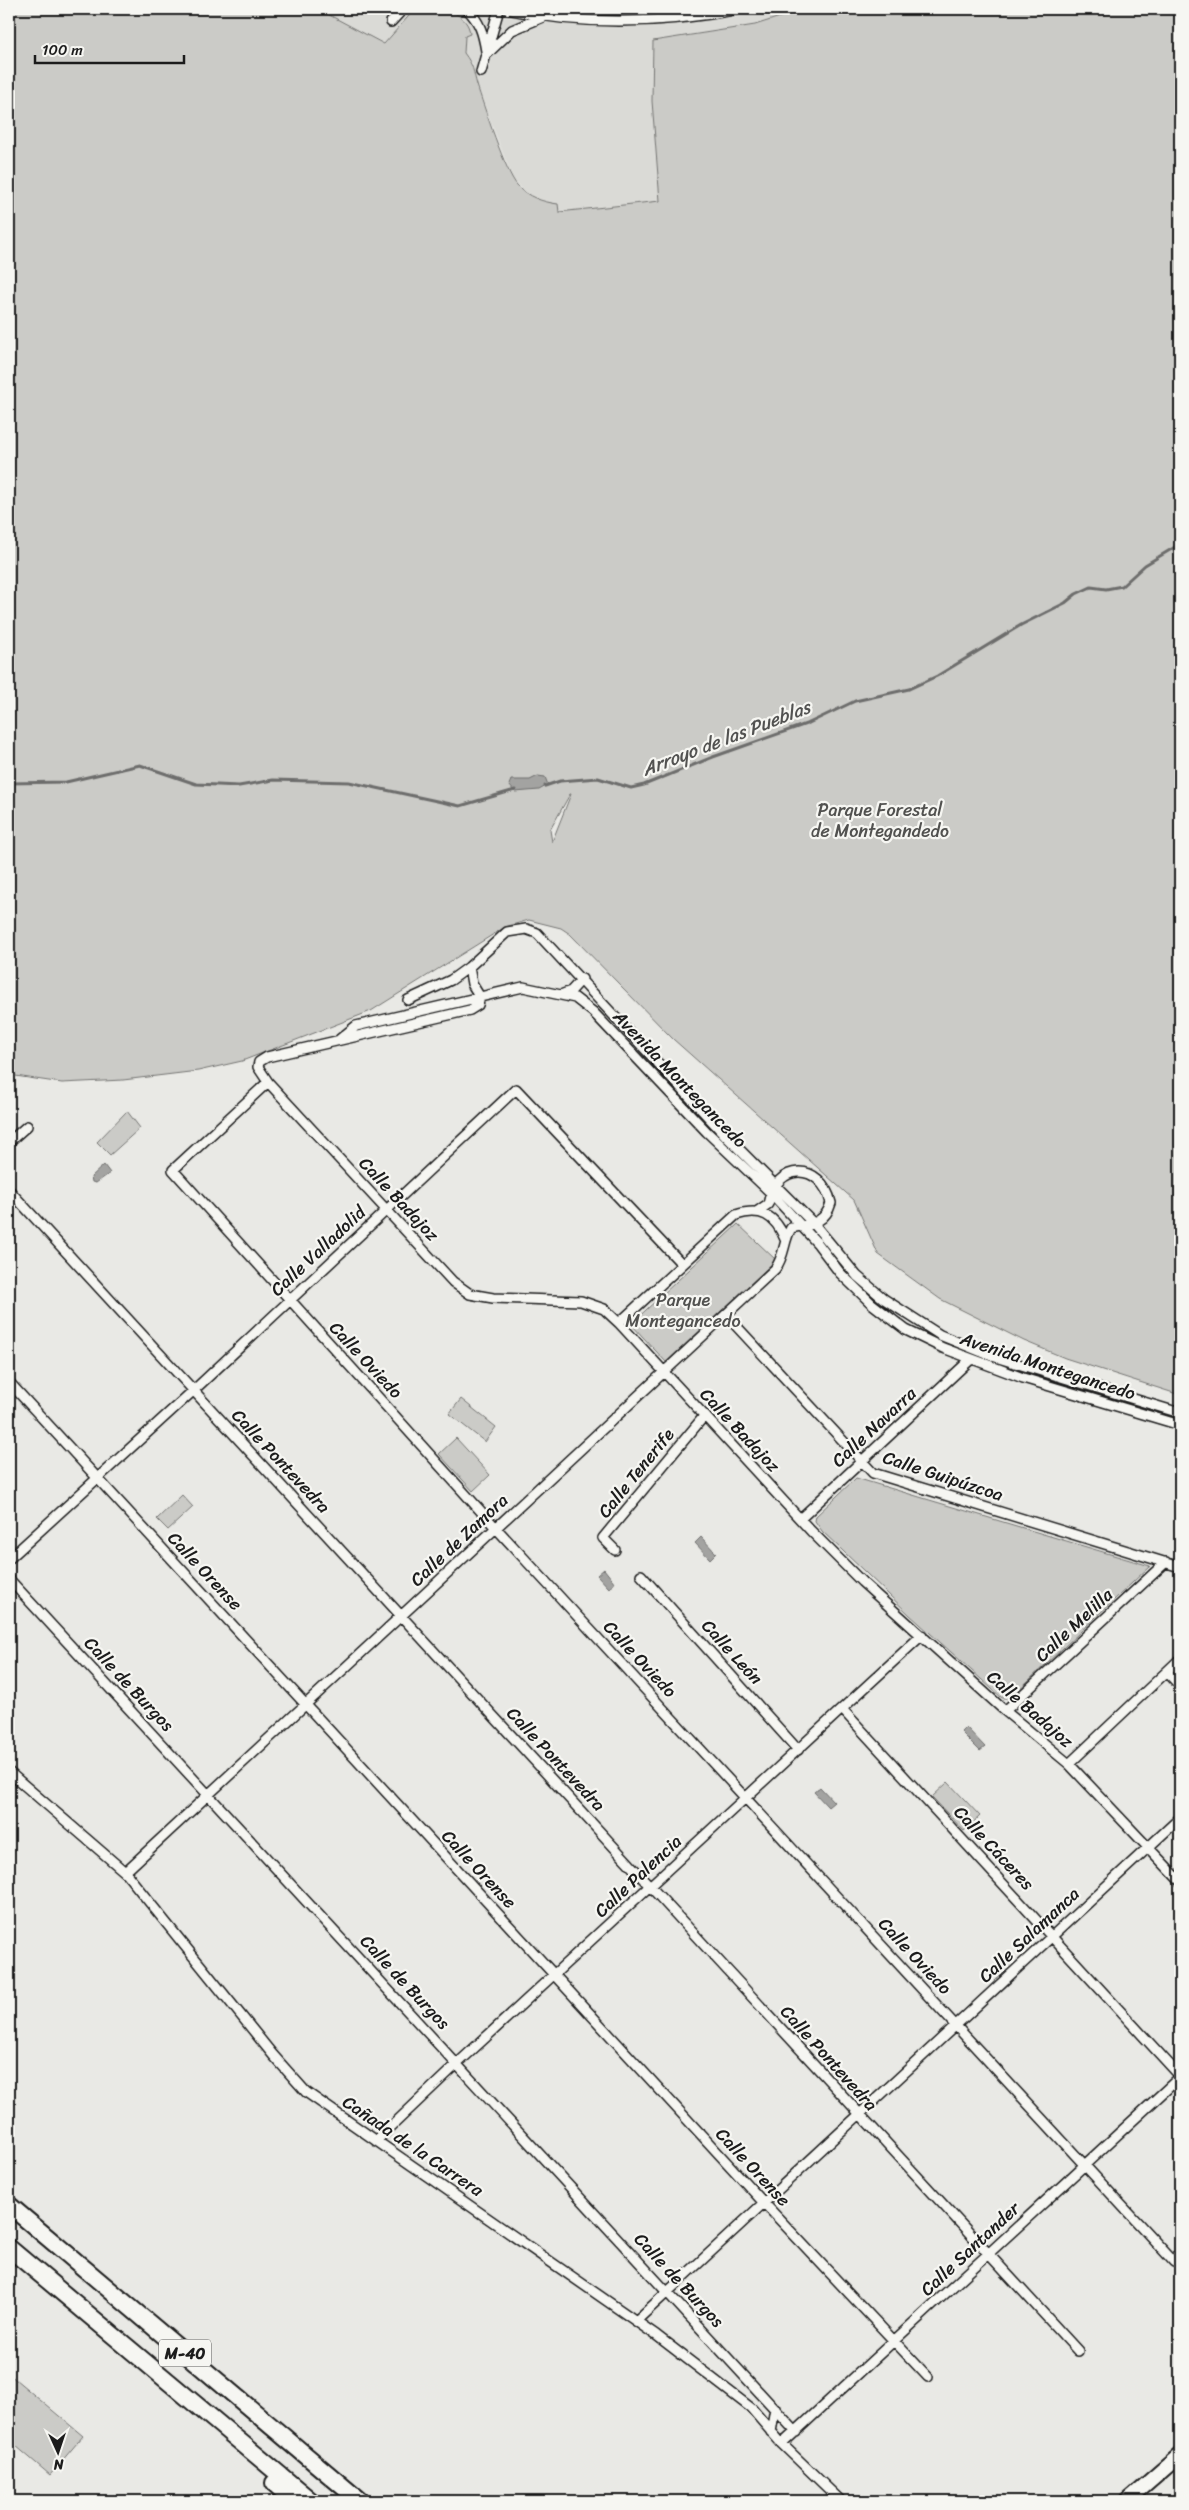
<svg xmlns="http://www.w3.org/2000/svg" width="1189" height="2510" font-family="Sriracha,sans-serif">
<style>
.built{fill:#dadad6}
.green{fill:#cbcbc7;stroke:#747472;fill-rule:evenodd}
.water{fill:#a3a3a1;stroke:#6d6d6c}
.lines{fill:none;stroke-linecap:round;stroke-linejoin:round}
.stream{stroke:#6d6d6c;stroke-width:3}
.street-casing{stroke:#1c1c1c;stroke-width:12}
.primary-casing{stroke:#1c1c1c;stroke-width:18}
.highway-casing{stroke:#1c1c1c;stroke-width:20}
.street{stroke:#f6f6f2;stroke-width:9}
.primary{stroke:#f6f6f2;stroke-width:14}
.highway{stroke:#f6f6f2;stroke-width:16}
.labels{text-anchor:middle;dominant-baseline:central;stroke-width:4.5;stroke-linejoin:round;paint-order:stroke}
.shield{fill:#f6f6f2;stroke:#5d5d5c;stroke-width:1}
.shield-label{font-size:16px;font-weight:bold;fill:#1c1c1c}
.park-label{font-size:18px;fill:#51514f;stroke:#f6f6f2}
.street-label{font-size:18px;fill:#1c1c1c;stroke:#f6f6f2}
.water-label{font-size:19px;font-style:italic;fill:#525251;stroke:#f6f6f2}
</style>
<rect width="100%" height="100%" fill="#e9e9e5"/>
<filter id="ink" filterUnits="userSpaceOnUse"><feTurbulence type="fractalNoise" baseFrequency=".02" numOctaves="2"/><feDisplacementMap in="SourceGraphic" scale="10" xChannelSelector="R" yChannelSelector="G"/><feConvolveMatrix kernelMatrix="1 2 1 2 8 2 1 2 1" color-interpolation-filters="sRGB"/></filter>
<g filter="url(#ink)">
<path class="built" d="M 315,9 L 415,9 L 384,44 Z
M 454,9 L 805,9 L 755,25 L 653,41 L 652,101 L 660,201 L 558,212 L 548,203 L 527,194 L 513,179 L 476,84 L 473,64 L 464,53 L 465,21 L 454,13 Z"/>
<path class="green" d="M 9,9 L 318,9 L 384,44 L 415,9 L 454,9 L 455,13 C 463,19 469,23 470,34 L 465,36 L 464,53 C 474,66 473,71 477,85 C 483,104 506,173 517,185 C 527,197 543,202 558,204 L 559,212 L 660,201 L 652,101 L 653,41 L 755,25 L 805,9 L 1180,9 L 1180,1395 L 1065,1358 L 1024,1341 L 940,1299 L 878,1254 L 854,1200 L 673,1039 L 570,934 L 561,928 L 529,920 L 505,927 L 371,1011 L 242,1061 L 198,1071 L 123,1080 L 62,1083 L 9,1075 ZM 570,794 L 571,794 L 552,842 L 550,830 Z
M 127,1111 L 140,1128 L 110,1155 L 97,1142 Z
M 738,1224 L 776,1260 L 666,1362 L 631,1324 Z
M 461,1399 L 496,1427 L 485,1442 L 449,1414 Z
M 456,1438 L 490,1475 L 473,1491 L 439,1454 Z
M 856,1478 L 1150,1566 L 1010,1698 L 1002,1698 L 910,1615 L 822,1531 L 815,1521 L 816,1516 Z
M 182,1495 L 193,1507 L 168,1530 L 157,1519 Z
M 948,1782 L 980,1816 L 964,1831 L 932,1797 Z
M 9,2374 L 83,2436 L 50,2475 L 9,2440 Z"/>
<path class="water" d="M 538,776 L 545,777 L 548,785 L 539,790 L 515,792 L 509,785 L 511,780 L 530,780 Z
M 104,1165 L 110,1173 L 96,1183 L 92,1182 L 91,1177 Z
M 701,1537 L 716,1553 L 710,1559 L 695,1543 Z
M 604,1569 L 615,1583 L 609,1588 L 597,1575 Z
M 966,1727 L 985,1747 L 980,1751 L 961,1732 Z
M 820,1787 L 834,1802 L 828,1807 L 814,1792 Z"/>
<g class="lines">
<path class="stream" d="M 9,783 L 66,782 L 140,765 L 196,784 L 239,786 L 273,780 L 349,782 L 460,806 L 515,790
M 545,786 L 560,781 L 598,778 L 631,788 L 644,785 L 713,757 L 809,723 L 855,701 L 909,689 L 937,676 L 1021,625 L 1065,603 L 1076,594 L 1091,587 L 1106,589 L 1122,586 L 1145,565 L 1180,544"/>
<defs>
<path id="street" d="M 467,9 C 480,22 483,33 486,51
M 506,9 C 583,26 662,24 739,9
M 391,22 L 403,9
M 486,55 L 512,30 L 543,17
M 481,72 L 499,9
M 469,967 L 472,984 L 480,997
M 563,994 L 571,991 L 582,979
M 480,997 L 478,1005 L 470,1010 L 267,1057 L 259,1062 L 258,1067 L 268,1082 L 453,1282 L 470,1294 L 493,1298 L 581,1301 L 604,1309 L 619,1323 L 811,1531 L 862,1582 L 1005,1711 L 1069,1764 L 1180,1881
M 408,1000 L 451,980 L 469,967 L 507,932 L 526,929 L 537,933 L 725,1135 L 814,1224 L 857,1276 L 884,1299 L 940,1335 L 992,1356 L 1180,1413
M 340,1039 L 356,1026 L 523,987 L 575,998 L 593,1012 L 707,1132 L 770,1192 L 818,1244 L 840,1273 L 871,1303 L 906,1330 L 943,1348 L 1023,1378 L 1180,1425
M 268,1082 L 173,1170 L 496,1528 L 1174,2262
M 9,1142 L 27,1126
M 9,1190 L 1078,2351
M 726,1315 L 873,1473 L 1180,1567
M 619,1323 L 736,1215 C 761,1207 775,1215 785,1239
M 9,1382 L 764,2203 L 928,2377
M 800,1519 L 971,1359
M 615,1550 L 603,1538 L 705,1415
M 9,1559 L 194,1390 L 516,1089 L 682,1264
M 641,1575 L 798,1750
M 9,1579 L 796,2432
M 1167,1672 L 1180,1686
M 842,1709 L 1180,2076
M 1005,1711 L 1166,1562
M 1069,1764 L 1180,1659
M 9,1772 L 125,1872 L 273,2055 L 306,2092 L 656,2335 L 751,2408 L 782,2444 L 841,2501
M 125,1872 L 775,1269 C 785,1256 783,1242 791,1228 C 810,1224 825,1224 831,1203 C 821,1161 776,1162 768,1204 L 758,1211
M 376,2141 L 458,2063 L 922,1635
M 636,2321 L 1180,1818
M 771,2432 L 775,2408
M 782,2444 L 1180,2077"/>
<path id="primary" d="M 1127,2501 L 1180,2455"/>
<path id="highway" d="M 9,2205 L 360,2501
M 9,2248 L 311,2501
M 274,2483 L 293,2501"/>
</defs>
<use href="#street" class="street-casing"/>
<use href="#primary" class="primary-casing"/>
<use href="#highway" class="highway-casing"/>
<use href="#street" class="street"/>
<use href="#primary" class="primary"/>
<use href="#highway" class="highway"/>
</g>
</g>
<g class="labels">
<rect class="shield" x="159" y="2339.5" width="52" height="27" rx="4"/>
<g class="shield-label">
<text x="185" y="2353">M-40</text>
</g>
<g class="park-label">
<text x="880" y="810">Parque Forestal<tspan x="880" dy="21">de Montegandedo</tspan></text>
<text x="683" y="1300">Parque<tspan x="683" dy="21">Montegancedo</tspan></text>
</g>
<g class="street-label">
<text transform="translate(680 1079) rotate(46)">Avenida Montegancedo</text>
<text transform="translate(399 1199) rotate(47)">Calle Badajoz</text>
<text transform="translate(318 1251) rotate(-43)">Calle Valladolid</text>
<text transform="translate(366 1360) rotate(47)">Calle Oviedo</text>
<text transform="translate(1048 1366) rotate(18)">Avenida Montegancedo</text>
<text transform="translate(874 1427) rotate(-43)">Calle Navarra</text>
<text transform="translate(740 1430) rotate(47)">Calle Badajoz</text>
<text transform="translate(281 1461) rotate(47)">Calle Pontevedra</text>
<text transform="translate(636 1473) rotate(-51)">Calle Tenerife</text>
<text transform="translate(943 1476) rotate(18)">Calle Guipúzcoa</text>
<text transform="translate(459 1540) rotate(-43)">Calle de Zamora</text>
<text transform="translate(205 1571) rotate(47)">Calle Orense</text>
<text transform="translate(1074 1625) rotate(-43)">Calle Melilla</text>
<text transform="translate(732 1652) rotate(48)">Calle León</text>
<text transform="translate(640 1659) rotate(47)">Calle Oviedo</text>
<text transform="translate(129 1684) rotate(47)">Calle de Burgos</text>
<text transform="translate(1030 1709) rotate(41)">Calle Badajoz</text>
<text transform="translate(556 1759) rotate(47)">Calle Pontevedra</text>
<text transform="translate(994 1848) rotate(47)">Calle Cáceres</text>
<text transform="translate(479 1869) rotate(47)">Calle Orense</text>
<text transform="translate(638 1876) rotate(-43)">Calle Palencia</text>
<text transform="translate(1029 1935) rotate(-43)">Calle Salamanca</text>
<text transform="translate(915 1956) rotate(47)">Calle Oviedo</text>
<text transform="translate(405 1982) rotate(47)">Calle de Burgos</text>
<text transform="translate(829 2058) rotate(48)">Calle Pontevedra</text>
<text transform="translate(413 2146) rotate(34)">Cañada de la Carrera</text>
<text transform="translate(753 2167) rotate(47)">Calle Orense</text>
<text transform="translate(970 2249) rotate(-43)">Calle Santander</text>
<text transform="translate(679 2280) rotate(47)">Calle de Burgos</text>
</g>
<g class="water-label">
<text transform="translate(726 738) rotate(-21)">Arroyo de las Pueblas</text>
</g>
</g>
<rect width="1189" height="2510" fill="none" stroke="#f6f6f2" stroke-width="30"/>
<rect x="15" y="15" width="1159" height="2480" fill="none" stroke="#1c1c1c" stroke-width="2" filter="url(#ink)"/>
<g transform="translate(58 2452) rotate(177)" stroke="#f6f6f2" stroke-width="4" paint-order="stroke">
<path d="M0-4L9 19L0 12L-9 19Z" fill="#1c1c1c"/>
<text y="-8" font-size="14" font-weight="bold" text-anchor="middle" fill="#1c1c1c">N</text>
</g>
<path d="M35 55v8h149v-8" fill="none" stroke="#1c1c1c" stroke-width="2.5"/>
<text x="42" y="55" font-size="15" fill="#1c1c1c" stroke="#f6f6f2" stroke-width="4" paint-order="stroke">100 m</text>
</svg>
